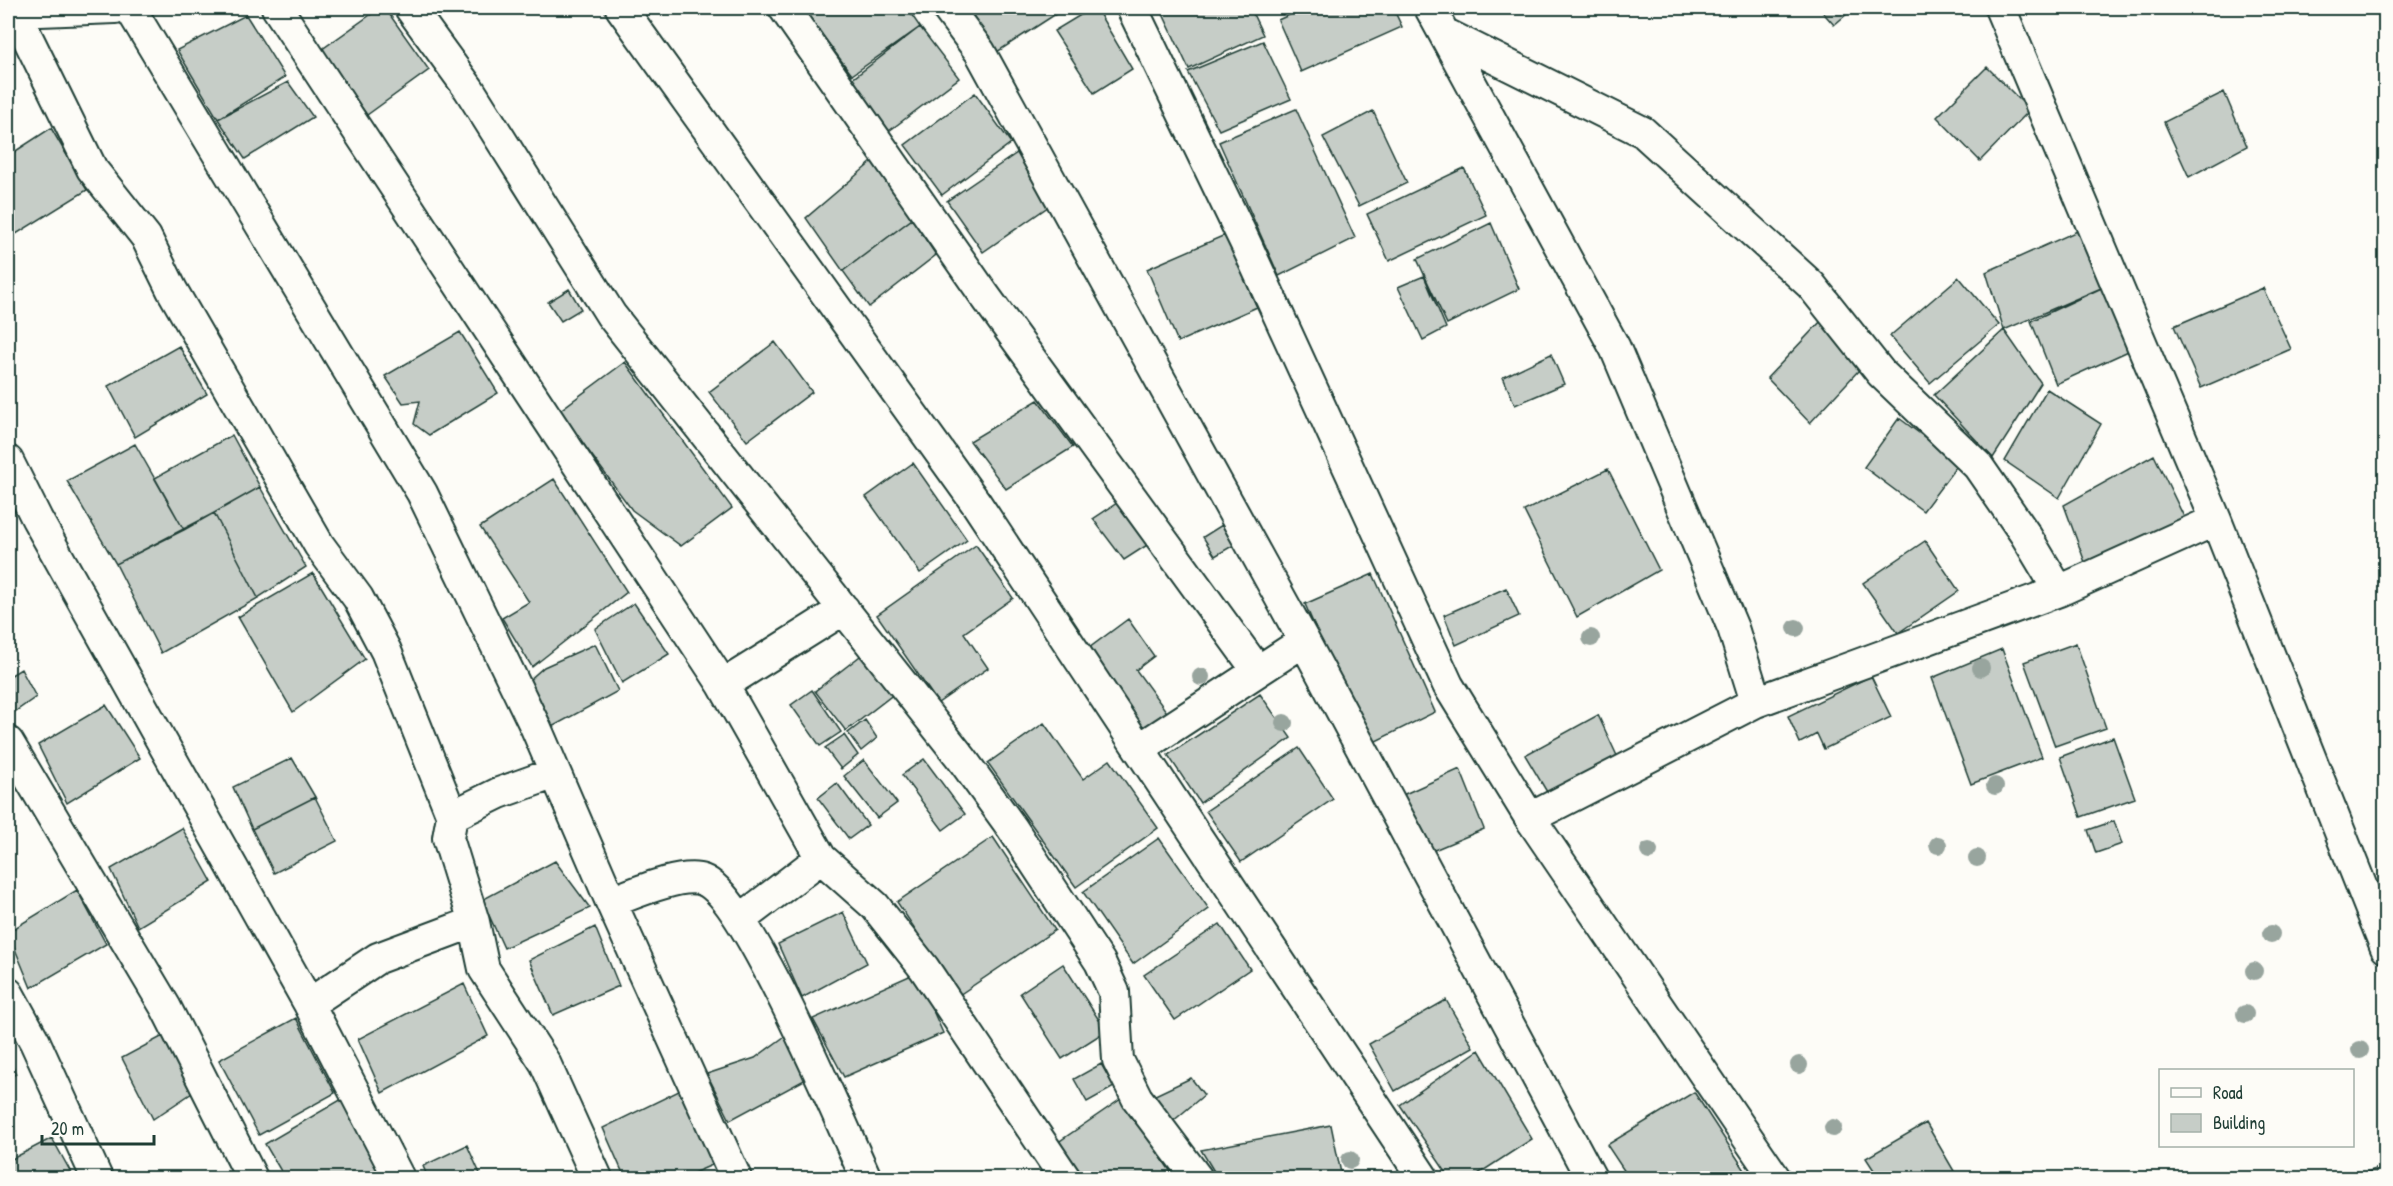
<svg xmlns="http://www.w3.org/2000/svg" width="2393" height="1186" font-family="'Patrick Hand',sans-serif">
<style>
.building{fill:#c6cdc7;stroke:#1f3d34;stroke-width:1.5}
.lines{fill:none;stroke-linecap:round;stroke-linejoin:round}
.minor-casing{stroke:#1f3d34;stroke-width:34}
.minor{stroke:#fdfcf7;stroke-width:30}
.tree{fill:#98a59e}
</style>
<rect width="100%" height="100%" fill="#fdfcf7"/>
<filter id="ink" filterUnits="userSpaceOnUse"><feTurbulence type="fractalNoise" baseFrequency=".0167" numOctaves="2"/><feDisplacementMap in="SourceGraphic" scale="12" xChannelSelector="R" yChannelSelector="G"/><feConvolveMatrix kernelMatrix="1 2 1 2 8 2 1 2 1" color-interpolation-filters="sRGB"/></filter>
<g filter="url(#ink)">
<path class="building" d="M 380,8 L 385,8 L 429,70 L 367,115 L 321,50 Z
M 802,8 L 907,8 L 920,27 L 852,75 Z
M 968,8 L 1056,8 L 1059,12 L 997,52 Z
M 1092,8 L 1096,8 L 1132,69 L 1094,93 L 1054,31 Z
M 1176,8 L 1250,8 L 1263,35 L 1189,69 L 1163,14 Z
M 1305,8 L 1393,8 L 1402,27 L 1301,72 L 1278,20 Z
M 1819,8 L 1854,8 L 1834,25 Z
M 246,15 L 285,77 L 218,119 L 177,50 Z
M 920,27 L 959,78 L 889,131 L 851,80 Z
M 1263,41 L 1291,99 L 1219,130 L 1188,72 Z
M 1987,67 L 2030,110 L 1980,161 L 1937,117 Z
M 288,82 L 313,117 L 245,159 L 218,119 Z
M 2224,92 L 2247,146 L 2189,177 L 2164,122 Z
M 975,93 L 1011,143 L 942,195 L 905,145 Z
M 1296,109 L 1355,238 L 1279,276 L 1219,142 Z
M 1373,111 L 1407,183 L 1359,206 L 1323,137 Z
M 51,128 L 87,190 L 13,236 L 8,226 L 8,156 Z
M 1017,153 L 1052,204 L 983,252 L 947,201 Z
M 873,161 L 912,219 L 843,271 L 806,218 Z
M 1464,168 L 1486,215 L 1389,261 L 1367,214 Z
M 912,219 L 936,255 L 869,307 L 843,271 Z
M 1491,223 L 1519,289 L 1447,324 L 1417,259 Z
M 2084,228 L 2108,285 L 2004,330 L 1986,272 Z
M 1225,235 L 1257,307 L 1178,342 L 1147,269 Z
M 1424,276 L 1446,328 L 1423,340 L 1398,287 Z
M 1959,277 L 1999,325 L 1930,383 L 1890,336 Z
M 2108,285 L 2135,348 L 2056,384 L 2031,321 Z
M 2263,288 L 2291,349 L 2201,388 L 2174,326 Z
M 569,289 L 581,309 L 561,321 L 548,302 Z
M 1823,319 L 1859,370 L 1810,423 L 1767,378 Z
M 2004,330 L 2041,383 L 1993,458 L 1934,395 Z
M 460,332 L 498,393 L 429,435 L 414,424 L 420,401 L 403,403 L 385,376 Z
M 775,342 L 812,392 L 747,441 L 709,392 Z
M 179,346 L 207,394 L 135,437 L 108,386 Z
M 1551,354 L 1564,384 L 1515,405 L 1503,377 Z
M 625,362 L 732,508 L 681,546 L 632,510 L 559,411 Z
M 2047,389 L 2101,424 L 2059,498 L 2005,461 Z
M 1038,400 L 1073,447 L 1006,489 L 970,441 Z
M 1899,418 L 1959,463 L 1923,511 L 1864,467 Z
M 232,435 L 260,487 L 184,530 L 155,478 Z
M 135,444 L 184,530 L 116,564 L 67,481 Z
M 2154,455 L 2185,519 L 2086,565 L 2064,505 Z
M 913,463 L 967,540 L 920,573 L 866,497 Z
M 1608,469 L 1659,570 L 1577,617 L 1524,511 Z
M 554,479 L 627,592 L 532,667 L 502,618 L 529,602 L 480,527 Z
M 260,487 L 306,567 L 258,598 L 214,513 Z
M 1123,499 L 1155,540 L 1124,560 L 1093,519 Z
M 214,513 L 258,598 L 161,653 L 116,564 Z
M 1222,525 L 1234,545 L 1215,556 L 1203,537 Z
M 1925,541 L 1959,591 L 1898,633 L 1863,583 Z
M 976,545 L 1013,598 L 964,633 L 988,668 L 938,703 L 877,615 Z
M 313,573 L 365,659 L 293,712 L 238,617 Z
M 1373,574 L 1435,712 L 1366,746 L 1305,604 Z
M 1506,588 L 1519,616 L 1456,645 L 1444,615 Z
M 634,603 L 669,654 L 622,683 L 595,629 Z
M 1128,619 L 1154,656 L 1136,670 L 1169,715 L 1146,733 L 1085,651 Z
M 2076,643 L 2106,728 L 2055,746 L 2024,662 Z
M 595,644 L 618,691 L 550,728 L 527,682 L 544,667 Z
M 2002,649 L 2042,757 L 1971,784 L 1932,678 Z
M 864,653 L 895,693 L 846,731 L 815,691 Z
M 21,669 L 36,697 L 10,715 L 8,677 Z
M 1871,676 L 1891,717 L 1824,749 L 1817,734 L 1800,743 L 1788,716 Z
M 812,690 L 841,732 L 820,746 L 791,705 Z
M 1260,694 L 1291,738 L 1200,803 L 1168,755 Z
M 106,705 L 140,758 L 67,803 L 38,745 Z
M 1598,715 L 1619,760 L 1547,792 L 1525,755 Z
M 865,720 L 877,738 L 861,751 L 848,733 Z
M 1044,723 L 1083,779 L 1110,760 L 1158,828 L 1076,887 L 988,763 Z
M 844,735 L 858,755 L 841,769 L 825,748 Z
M 2113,737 L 2135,798 L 2081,817 L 2060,757 Z
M 1299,748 L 1333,799 L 1241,862 L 1206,811 Z
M 292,758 L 315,797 L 252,829 L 233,787 Z
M 924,759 L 965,814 L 943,830 L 902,775 Z
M 864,760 L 897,803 L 877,818 L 844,776 Z
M 1460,769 L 1484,829 L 1420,856 L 1396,798 Z
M 837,783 L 868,825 L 849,839 L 818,798 Z
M 315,797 L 337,841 L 274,873 L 252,829 Z
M 2114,821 L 2122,844 L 2096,853 L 2088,830 Z
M 182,828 L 212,882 L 138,927 L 111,869 Z
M 993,837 L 1055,930 L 959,995 L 897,902 Z
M 1159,838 L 1209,909 L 1133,964 L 1083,892 Z
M 555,861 L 590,908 L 504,948 L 482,900 Z
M 77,890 L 106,944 L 31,988 L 8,932 Z
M 843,912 L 867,963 L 802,998 L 778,944 Z
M 1220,924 L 1250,969 L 1175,1020 L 1144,975 Z
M 595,927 L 619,986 L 553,1015 L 529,960 Z
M 1063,964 L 1106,1031 L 1062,1059 L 1020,993 Z
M 916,973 L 943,1033 L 844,1077 L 813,1019 Z
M 464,984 L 488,1036 L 382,1093 L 358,1039 Z
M 1446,1000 L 1473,1047 L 1395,1091 L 1369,1044 Z
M 296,1018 L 335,1093 L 259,1135 L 219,1060 Z
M 788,1034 L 810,1077 L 730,1120 L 707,1074 L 755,1058 Z
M 163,1036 L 195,1091 L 153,1119 L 122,1058 Z
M 1479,1050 L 1532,1139 L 1472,1178 L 1450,1178 L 1400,1105 Z
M 8,1057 L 16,1074 L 8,1078 Z
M 1101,1064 L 1114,1087 L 1087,1102 L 1074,1079 Z
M 1191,1078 L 1204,1095 L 1172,1122 L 1151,1097 Z
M 687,1087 L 712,1165 L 682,1178 L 625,1178 L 603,1128 Z
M 1694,1092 L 1750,1178 L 1629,1178 L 1607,1145 Z
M 342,1099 L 381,1173 L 372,1178 L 285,1178 L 265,1144 Z
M 1121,1099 L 1175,1178 L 1081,1178 L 1057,1143 Z
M 1926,1123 L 1954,1171 L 1942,1178 L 1879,1178 L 1866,1158 Z
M 1331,1125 L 1342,1178 L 1218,1178 L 1201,1150 Z
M 52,1138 L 74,1178 L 8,1178 L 8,1161 Z
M 467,1145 L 482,1178 L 428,1178 L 423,1166 Z
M 2379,1168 L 2382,1178 L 2349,1178 Z"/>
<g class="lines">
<defs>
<path id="minor" d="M 130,8 L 422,493 L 536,728 L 611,902 C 633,894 681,872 703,880 C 747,896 842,1126 866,1178
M 277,8 L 723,685 L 821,858
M 410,8 L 469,89 L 611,315 L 962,759 L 1012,828 L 1100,962 L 1114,992 L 1118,1060 L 1137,1098 L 1197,1178
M 621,8 L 976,503 L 1423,1178
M 784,8 L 985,296 L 1257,670
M 947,8 L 980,52 L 1304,641 L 1591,1178
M 1132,8 L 1245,242 L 1448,685 L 1530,818 L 1775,1178
M 1430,8 L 1615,348 L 1733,628 L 1756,702 L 1530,818
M 2000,8 L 2216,520 L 2386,948
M 8,9 L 15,12 L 92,169 L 146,237 L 172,290 L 319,545 L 358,598 L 386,651 L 452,816 L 448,838 L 474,922
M 15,12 L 115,8
M 1446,34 L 1643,132 L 1811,285 L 1881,373 L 1978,466 L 2025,534 L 2059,591
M 8,461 L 37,519 L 309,1004 L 378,958 L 474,922 L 484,969 L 545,1063 L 597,1178
M 723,685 L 844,609
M 1756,702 L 2059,591 L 2216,520
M 8,742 L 166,1008 L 252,1178
M 1139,749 L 1304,641
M 452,816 L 499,793 L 555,773
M 611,902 L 736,1178
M 741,919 L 821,858 L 875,906 L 924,968 L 1065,1178
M 8,993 L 35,1042 L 97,1178
M 309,1004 L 399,1178"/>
</defs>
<use href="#minor" class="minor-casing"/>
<use href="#minor" class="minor"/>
</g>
<g class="tree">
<circle cx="1796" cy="628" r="9"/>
<circle cx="1591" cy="638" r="9"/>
<circle cx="1981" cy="668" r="9"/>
<circle cx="1201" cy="677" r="9"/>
<circle cx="1284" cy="723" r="9"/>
<circle cx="1995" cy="786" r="9"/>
<circle cx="1938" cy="845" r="9"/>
<circle cx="1649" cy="851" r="9"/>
<circle cx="1977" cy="858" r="9"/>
<circle cx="2271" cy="934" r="9"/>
<circle cx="2254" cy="971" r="9"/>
<circle cx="2245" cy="1014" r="9"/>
<circle cx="2360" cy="1050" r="9"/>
<circle cx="1799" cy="1065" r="9"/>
<circle cx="1833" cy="1128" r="9"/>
<circle cx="1350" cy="1160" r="9"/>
</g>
</g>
<rect width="2393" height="1186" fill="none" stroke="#fdfcf7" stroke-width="30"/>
<rect x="15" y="15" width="2363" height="1156" fill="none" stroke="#1f3d34" stroke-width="2" filter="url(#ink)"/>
<rect x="2159" y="1069" width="195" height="78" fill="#fdfcf7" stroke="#a4b0a9" stroke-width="1.5"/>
<rect x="2171" y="1088" width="30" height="9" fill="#fdfcf7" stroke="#a4b0a9" stroke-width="1.5"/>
<text x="2213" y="1099" font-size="18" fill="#1f3d34">Road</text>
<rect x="2171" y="1114" width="30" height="18" fill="#c6cdc7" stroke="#a4b0a9" stroke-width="1.5"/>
<text x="2213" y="1129" font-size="18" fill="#1f3d34">Building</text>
<path d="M42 1135v9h112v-9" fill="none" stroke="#1f3d34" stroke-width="3"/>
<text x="51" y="1135" font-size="18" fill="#1f3d34" stroke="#fdfcf7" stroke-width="4.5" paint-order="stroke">20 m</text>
</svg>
